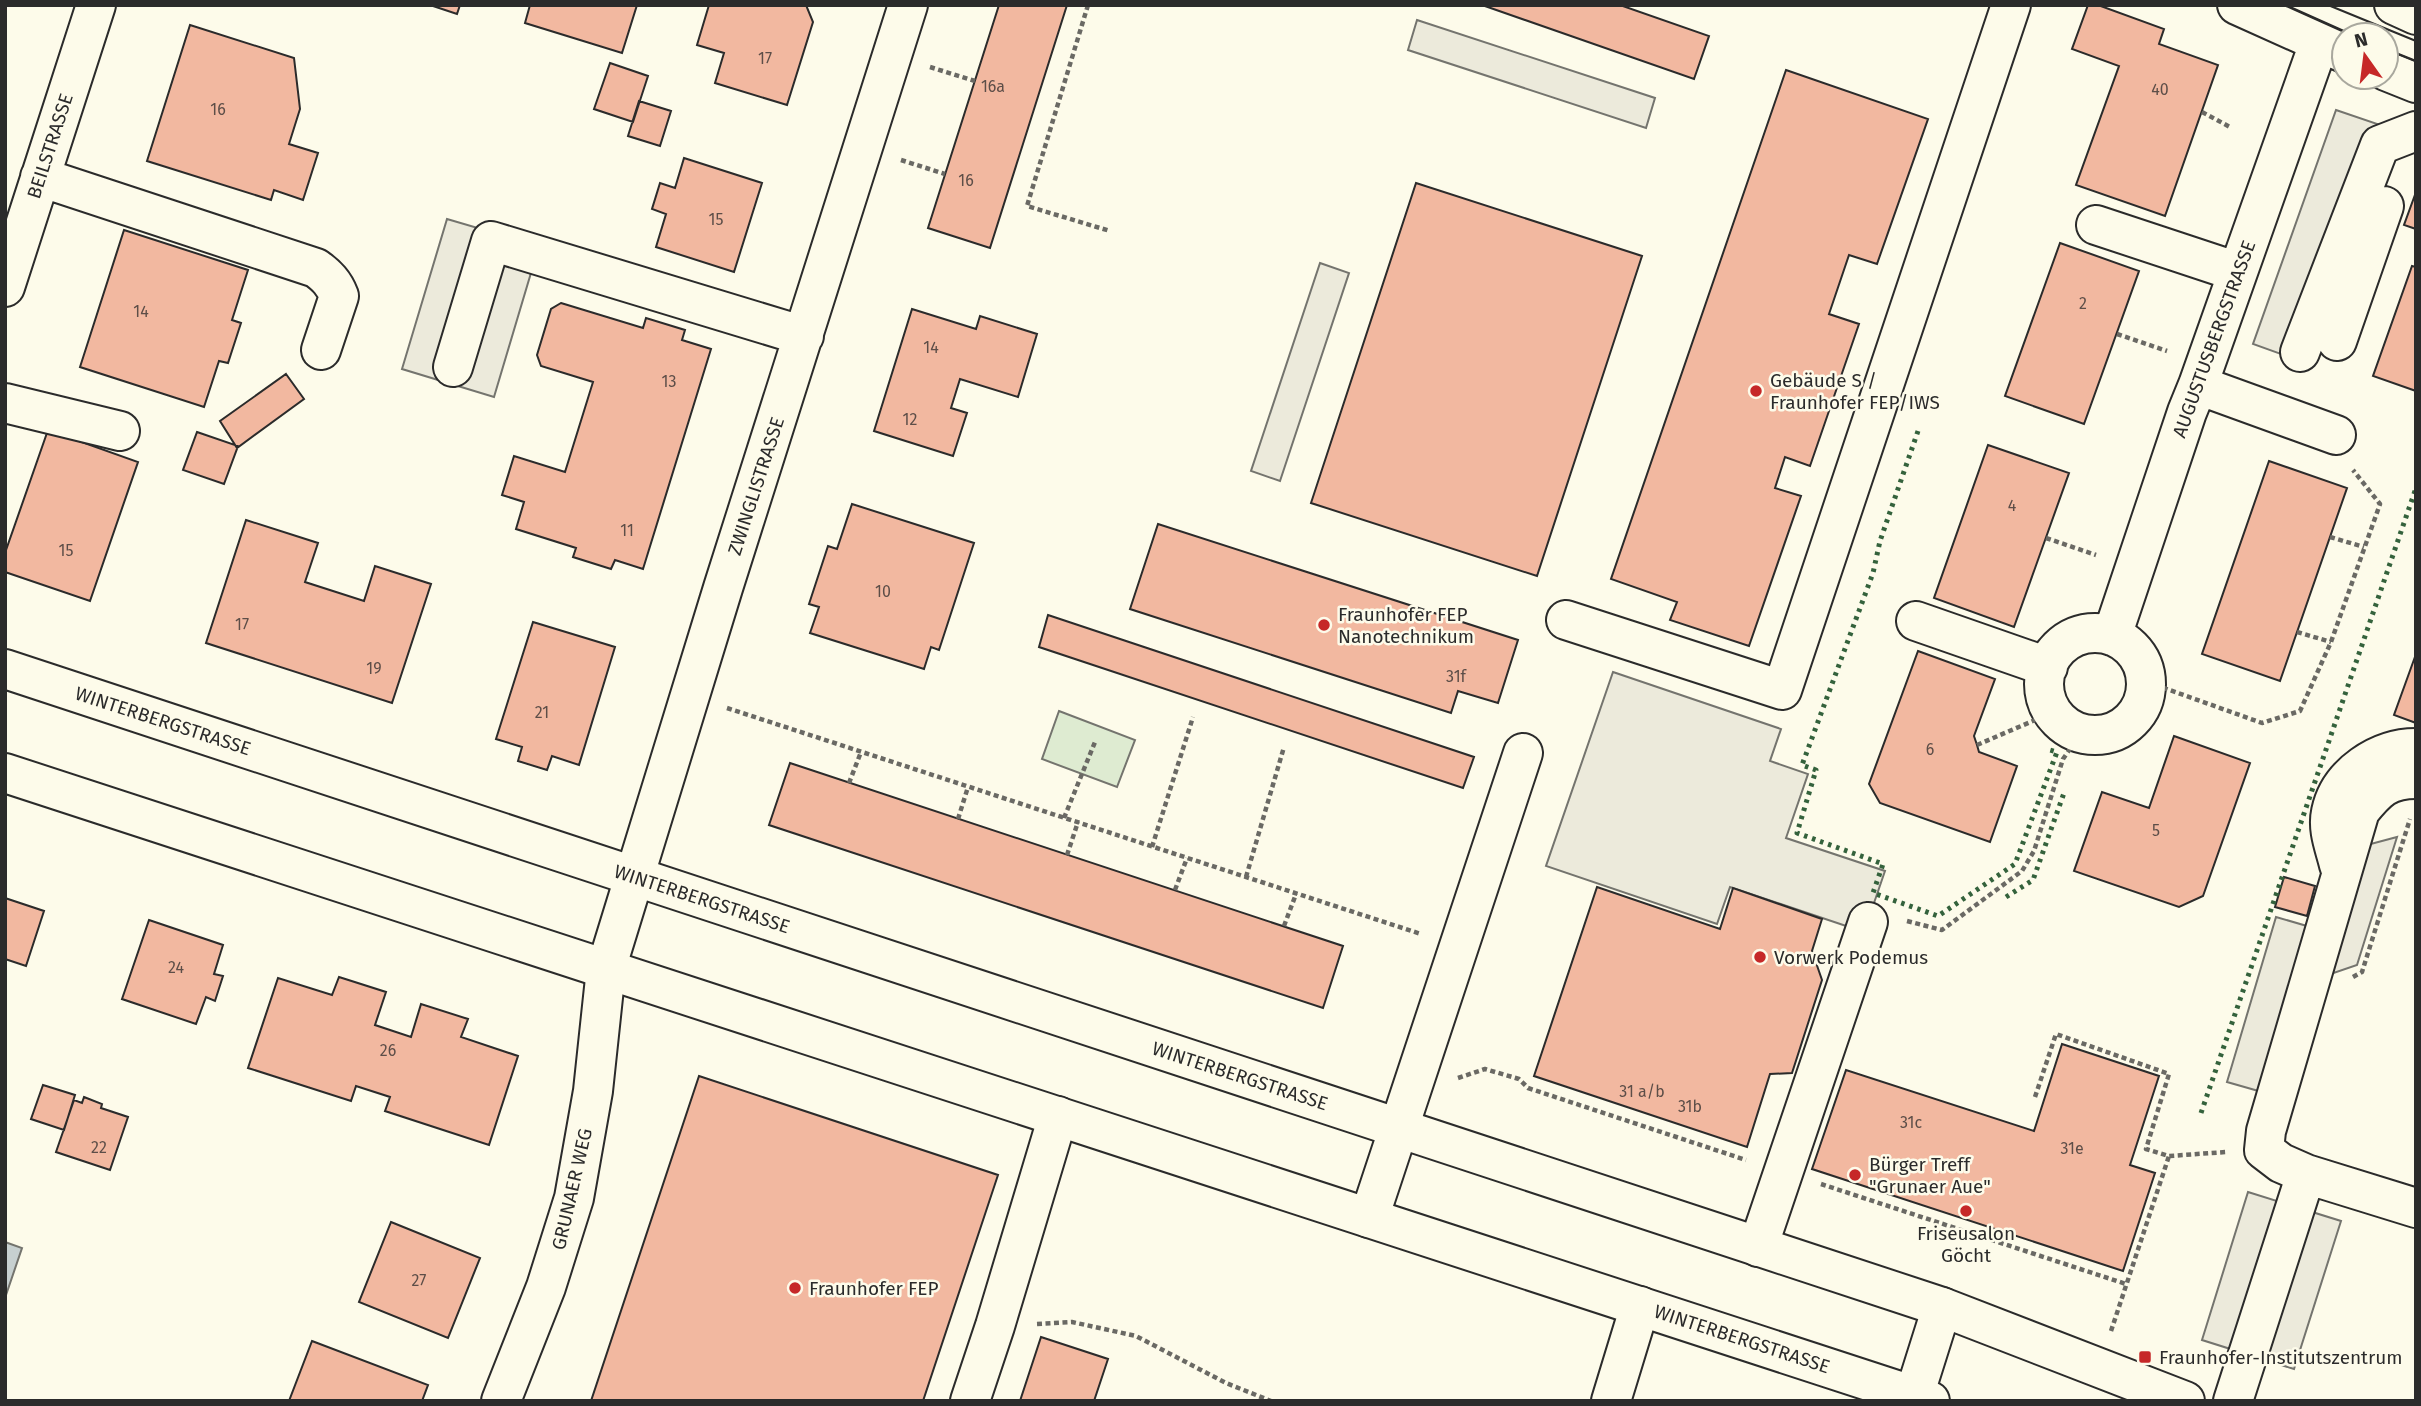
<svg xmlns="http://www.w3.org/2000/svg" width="2421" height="1406" font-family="'Fira Sans',sans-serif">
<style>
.green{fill:#deebd1;stroke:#74746e;stroke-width:2}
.parking{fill:#eceadb;stroke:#74746e;stroke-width:2}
.water{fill:#c7d0d0;stroke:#74746e;stroke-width:2}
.building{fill:#f2b8a0;stroke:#2b2b2b;stroke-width:2}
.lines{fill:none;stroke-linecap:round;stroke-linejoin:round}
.minor-casing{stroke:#2b2b2b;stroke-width:42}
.major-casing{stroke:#2b2b2b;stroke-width:42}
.path{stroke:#6a6964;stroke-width:4.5;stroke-dasharray:5 3.5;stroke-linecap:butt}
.minor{stroke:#fdfbea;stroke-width:38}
.major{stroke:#fdfbea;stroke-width:38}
.tram{stroke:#2b2b2b;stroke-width:2}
.hedge{stroke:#34623c;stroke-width:5;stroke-dasharray:3.5 5;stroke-linecap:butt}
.poi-dot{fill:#c62828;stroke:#fdfbea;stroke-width:2.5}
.labels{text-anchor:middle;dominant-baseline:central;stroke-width:5;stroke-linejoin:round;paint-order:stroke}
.number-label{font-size:16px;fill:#5d4e48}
.street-label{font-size:19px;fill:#2b2b2b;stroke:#fdfbea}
.poi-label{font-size:19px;fill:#2b2b2b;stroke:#fdfbea;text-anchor:start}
</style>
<rect width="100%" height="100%" fill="#fdfbea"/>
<path class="green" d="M 1059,711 L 1135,740 L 1117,787 L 1042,759 Z"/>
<path class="parking" d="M 1417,20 L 1655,98 L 1646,128 L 1408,50 Z
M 2336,110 L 2395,130 L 2312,365 L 2253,344 Z
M 447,219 L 539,246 L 494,397 L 402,369 Z
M 1320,263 L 1349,273 L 1280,481 L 1251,471 Z
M 1613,672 L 1781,729 L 1770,761 L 1808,774 L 1786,838 L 1885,871 L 1864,932 L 1730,887 L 1717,924 L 1546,866 Z
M 2397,837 L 2357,965 L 2310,981 L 2276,1096 L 2227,1082 L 2276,917 L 2324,931 L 2348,850 Z
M 2248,1192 L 2341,1221 L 2294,1369 L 2202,1340 Z"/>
<path class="water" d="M 5,1242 L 22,1248 L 5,1298 Z"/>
<path class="building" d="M 430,5 L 460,5 L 457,14 Z
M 530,5 L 637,5 L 622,53 L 525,23 Z
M 709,5 L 806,5 L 813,22 L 787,105 L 715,83 L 724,53 L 697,45 Z
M 999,5 L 1067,5 L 990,248 L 928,228 Z
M 1482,5 L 1620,5 L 1709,36 L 1694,79 Z
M 2088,5 L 2098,5 L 2164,29 L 2159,44 L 2218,65 L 2165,216 L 2076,185 L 2119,66 L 2072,49 Z
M 190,25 L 294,58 L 300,109 L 289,144 L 318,153 L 303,200 L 274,190 L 271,200 L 147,161 Z
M 610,63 L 648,76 L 633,122 L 594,109 Z
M 1786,70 L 1928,119 L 1877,264 L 1849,255 L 1829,314 L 1859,324 L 1810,466 L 1785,457 L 1775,488 L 1801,496 L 1749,646 L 1670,620 L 1677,602 L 1611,579 Z
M 639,101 L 671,111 L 660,146 L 628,136 Z
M 684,158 L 762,183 L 734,272 L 656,247 L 666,214 L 652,209 L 660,183 L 675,188 Z
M 1416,183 L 1642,256 L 1537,576 L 1311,503 Z
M 2416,192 L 2416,229 L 2404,225 Z
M 124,230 L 248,270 L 232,320 L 241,323 L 228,363 L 219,361 L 204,407 L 80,367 Z
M 2060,243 L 2139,271 L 2084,424 L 2005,396 Z
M 2412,266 L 2416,267 L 2416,391 L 2373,376 Z
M 561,303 L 643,328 L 646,318 L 685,330 L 682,340 L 711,349 L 643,569 L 615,560 L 611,569 L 573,557 L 576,548 L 516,529 L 524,502 L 502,495 L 514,456 L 565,472 L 593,382 L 541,366 L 537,355 L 551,309 Z
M 912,309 L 976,329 L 980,316 L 1037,334 L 1018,397 L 960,379 L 951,408 L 967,413 L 953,456 L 874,431 Z
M 286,374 L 304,399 L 237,448 L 220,421 Z
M 48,430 L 138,462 L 90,601 L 5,572 L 5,553 Z
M 197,432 L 238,446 L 224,484 L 183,470 Z
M 1988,445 L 2069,473 L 2014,627 L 1934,598 Z
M 2269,461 L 2347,488 L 2280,681 L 2202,654 Z
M 852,504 L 974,543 L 939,650 L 931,647 L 924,669 L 810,633 L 819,607 L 809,604 L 828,546 L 837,549 Z
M 246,520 L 318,543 L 305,582 L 364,601 L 375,566 L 431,584 L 392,703 L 206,643 Z
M 1158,524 L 1518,640 L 1498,703 L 1458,691 L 1451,713 L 1130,609 Z
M 1048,615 L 1474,757 L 1463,788 L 1039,647 Z
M 533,622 L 615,647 L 579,765 L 552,756 L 547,770 L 518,761 L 522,747 L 496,739 Z
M 1918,651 L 1995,679 L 1974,736 L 1977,745 L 1979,752 L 2017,766 L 1990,842 L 1880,803 L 1869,784 Z
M 2416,654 L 2416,723 L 2394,715 Z
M 2174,736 L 2250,763 L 2203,896 L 2179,907 L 2074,871 L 2102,792 L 2149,808 Z
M 790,763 L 1343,946 L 1323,1008 L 769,825 Z
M 2284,877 L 2315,886 L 2307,916 L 2275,907 Z
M 1597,887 L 1720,929 L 1733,888 L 1822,919 L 1812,951 L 1822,980 L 1792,1073 L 1770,1074 L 1747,1147 L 1534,1076 Z
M 5,898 L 44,911 L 26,966 L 5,959 Z
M 149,920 L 223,945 L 214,974 L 223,976 L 215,1001 L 206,997 L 196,1024 L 122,999 Z
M 339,977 L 386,992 L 375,1025 L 411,1037 L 421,1004 L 468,1019 L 461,1037 L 518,1056 L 489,1145 L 385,1111 L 390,1097 L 356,1086 L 351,1101 L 248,1068 L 278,978 L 332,995 Z
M 2062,1044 L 2159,1076 L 2130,1165 L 2155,1173 L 2123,1271 L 1812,1169 L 1846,1070 L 2034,1131 Z
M 699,1076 L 998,1175 L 923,1401 L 591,1401 Z
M 43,1085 L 75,1095 L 64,1130 L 31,1119 Z
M 84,1097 L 102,1104 L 101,1108 L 128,1117 L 110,1170 L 56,1152 L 74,1100 L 82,1103 Z
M 391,1222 L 480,1258 L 448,1338 L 359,1302 Z
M 1041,1337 L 1108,1359 L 1094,1401 L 1020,1401 Z
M 312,1341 L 428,1385 L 422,1401 L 289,1401 Z"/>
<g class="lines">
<defs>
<path id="minor" d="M 2237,5 L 2344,53
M 2394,5 L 2416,15
M 2386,71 L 2416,83
M 40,177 L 316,268 C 327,276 334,283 339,296 L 321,350
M 2096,225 L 2238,272
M 5,287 L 96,5
M 2337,341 L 2384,206
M 2300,352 L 2380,145 L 2416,131
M 453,367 L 491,241 L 804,336
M 2198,385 L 2336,435
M 5,403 L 120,431
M 1566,620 L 1782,690 L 2011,5
M 1916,621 L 2048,667
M2044 684a51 51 0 1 1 102 0a51 51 0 1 1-102 0Z
M 2112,636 L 2187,412 L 2198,385 L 2319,43
M 2339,865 C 2335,848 2327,830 2331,812 C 2339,774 2379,748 2416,748
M 2306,1174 L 2281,1163 L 2264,1150 L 2266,1131 L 2360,811 C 2377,790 2387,779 2416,779
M 1369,1218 L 1523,753
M 1758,1247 L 1868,922
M 1914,1396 L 1942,1307
M 501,1401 L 546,1287 L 574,1198 L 593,1091 L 606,969 L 723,588 L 908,5
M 970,1401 L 995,1326 L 1058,1116
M 1611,1401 L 1640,1306
M 2233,1401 L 2306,1174 L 2416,1208"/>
<path id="major" d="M 5,669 L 1942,1307 L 2185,1401
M 5,773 L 1930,1401"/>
</defs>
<use href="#minor" class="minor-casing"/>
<use href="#major" class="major-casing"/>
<path class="path" d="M 1088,5 L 1027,206 L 1110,231
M 930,67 L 975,81
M 2202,112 L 2230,127
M 901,160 L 945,174
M 2117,334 L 2167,351
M 2330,537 L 2364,547
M 2046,538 L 2096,555
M 2297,632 L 2331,642
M 2146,685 L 2164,688 L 2262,723 L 2300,711 L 2331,642 L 2380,504 L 2353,470
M 727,708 L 1421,934
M 1977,745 L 2035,720
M 849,783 L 861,752
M 1064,818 L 1095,742
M 958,819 L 968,787
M 1152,847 L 1193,717
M 1067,855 L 1078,822
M 1246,877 L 1284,747
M 1175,890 L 1187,858
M 1907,921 L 1942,930 L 2022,871 L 2034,851 L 2063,759 L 2070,749 L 2076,731
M 1284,926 L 1296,894
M 2353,977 L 2362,972 L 2410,819
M 1458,1078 L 1485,1069 L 1519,1079 L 1528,1088 L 1746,1160
M 2035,1097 L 2056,1034 L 2169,1074 L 2146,1149 L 2169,1156 L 2226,1152
M 1821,1184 L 2126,1284
M 1037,1324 L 1072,1322 L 1136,1336 L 1226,1383 L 1271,1401
M 2111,1331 L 2169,1156"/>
<use href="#minor" class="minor"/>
<use href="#major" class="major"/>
<path class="tram" d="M 2284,5 L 2351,35
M 2328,5 L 2416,41
M 2386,49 L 2416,61"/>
<path class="hedge" d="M 1918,431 L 1880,541 L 1873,573 L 1802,765 L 1816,770 L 1797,833 L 1883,864 L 1873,893 L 1938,916 L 2015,864 L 2057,752 L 2046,749
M 2006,897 L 2033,880 L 2064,793
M 2201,1113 L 2416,488"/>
</g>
<g class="poi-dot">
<circle cx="1756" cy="391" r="7"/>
<circle cx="1324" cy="625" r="7"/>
<circle cx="1760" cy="957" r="7"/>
<circle cx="1855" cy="1175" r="7"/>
<circle cx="1966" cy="1211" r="7"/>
<circle cx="795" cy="1288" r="7"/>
<rect x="2138" y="1350" width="14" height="14" rx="3.5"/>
</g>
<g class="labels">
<g class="number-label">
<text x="765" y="58">17</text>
<text x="993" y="86">16a</text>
<text x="2160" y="89">40</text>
<text x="218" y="109">16</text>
<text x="966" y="180">16</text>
<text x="716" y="219">15</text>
<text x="2083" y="303">2</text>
<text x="141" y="311">14</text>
<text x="931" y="347">14</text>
<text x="669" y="381">13</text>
<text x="910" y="419">12</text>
<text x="2012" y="505">4</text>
<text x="627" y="530">11</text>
<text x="66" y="550">15</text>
<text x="883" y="591">10</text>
<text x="242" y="624">17</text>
<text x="374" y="668">19</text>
<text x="1456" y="676">31f</text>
<text x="542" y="712">21</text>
<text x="1930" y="749">6</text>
<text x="2156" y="830">5</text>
<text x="176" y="967">24</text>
<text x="388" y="1050">26</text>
<text x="1642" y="1091">31 a/b</text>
<text x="1690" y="1106">31b</text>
<text x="1911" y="1122">31c</text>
<text x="99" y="1147">22</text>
<text x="2072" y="1148">31e</text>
<text x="419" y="1280">27</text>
</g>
<g class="street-label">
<text transform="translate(50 146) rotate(-72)">BEILSTRASSE</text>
<text transform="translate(2214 339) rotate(-70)">AUGUSTUSBERGSTRASSE</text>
<text transform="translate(756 486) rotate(-72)">ZWINGLISTRASSE</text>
<text transform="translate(163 721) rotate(18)">WINTERBERGSTRASSE</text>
<text transform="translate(702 899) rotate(18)">WINTERBERGSTRASSE</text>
<text transform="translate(1240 1076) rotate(18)">WINTERBERGSTRASSE</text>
<text transform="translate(572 1189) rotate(-77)">GRUNAER WEG</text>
<text transform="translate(1742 1339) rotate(18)">WINTERBERGSTRASSE</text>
</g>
<g class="poi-label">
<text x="1770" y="380">Gebäude S /<tspan x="1770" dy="22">Fraunhofer FEP/IWS</tspan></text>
<text x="1338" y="614">Fraunhofer FEP<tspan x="1338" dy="22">Nanotechnikum</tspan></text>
<text x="1774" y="957">Vorwerk Podemus</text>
<text x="1869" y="1164">Bürger Treff<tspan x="1869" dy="22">"Grunaer Aue"</tspan></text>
<text x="1966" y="1233" text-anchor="middle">Friseusalon<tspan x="1966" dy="22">Göcht</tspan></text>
<text x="809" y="1288">Fraunhofer FEP</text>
<text x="2159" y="1357">Fraunhofer-Institutszentrum</text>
</g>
</g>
<rect width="2421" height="1406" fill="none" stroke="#2b2b2b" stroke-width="14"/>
<g transform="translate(2365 56) rotate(346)"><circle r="33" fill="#fdfbea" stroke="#a9a89e" stroke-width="2"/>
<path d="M0-5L12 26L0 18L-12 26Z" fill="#c62828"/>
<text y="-10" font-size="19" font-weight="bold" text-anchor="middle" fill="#2b2b2b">N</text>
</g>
</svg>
